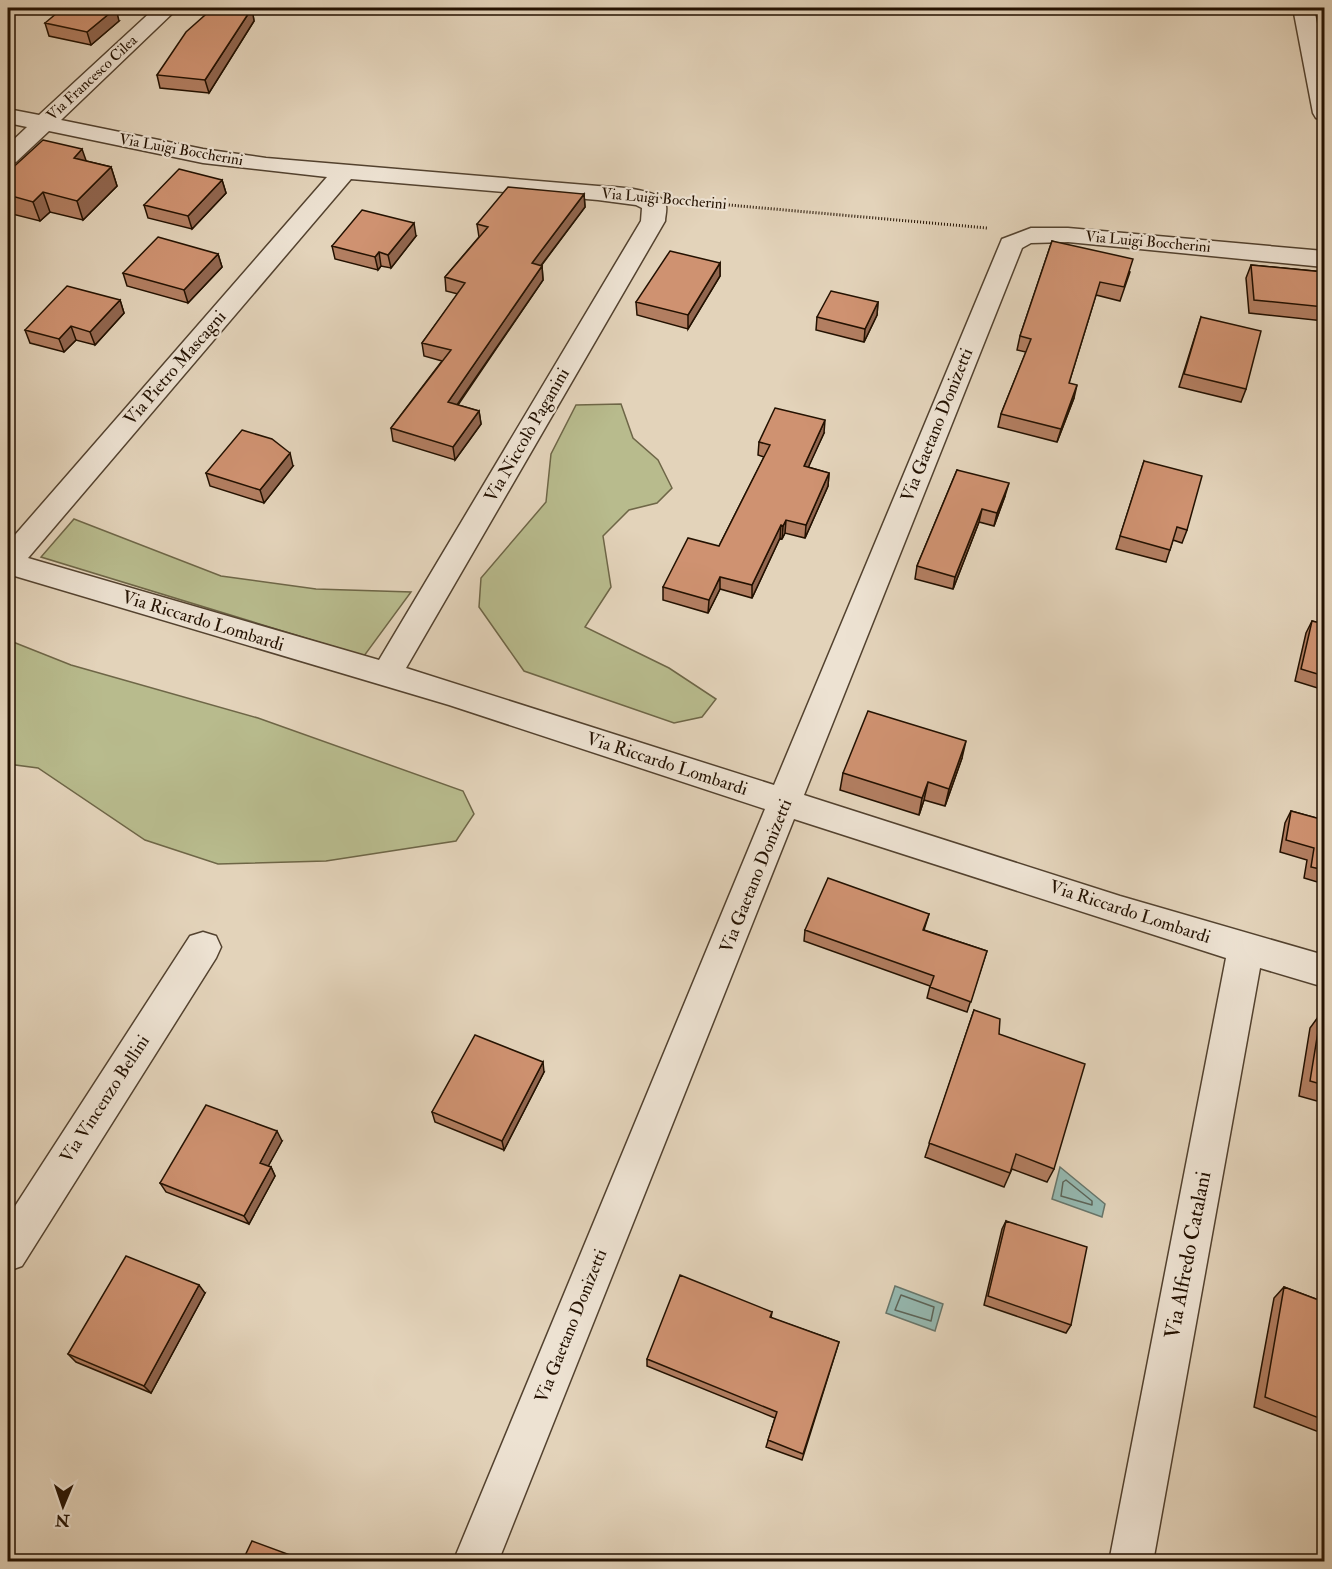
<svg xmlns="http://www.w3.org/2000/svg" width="1332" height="1569" font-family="'IM FELL Double Pica',serif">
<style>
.green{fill:#b8bb8d;stroke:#6e6647;stroke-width:1.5}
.water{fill:#95b8b0;stroke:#67756a;stroke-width:1.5}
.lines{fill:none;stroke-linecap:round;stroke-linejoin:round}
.shore{stroke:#5c6458;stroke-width:1.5}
.street-casing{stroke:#53422f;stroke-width:3}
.path{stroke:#231101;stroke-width:3;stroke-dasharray:1 2;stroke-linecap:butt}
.street{fill:#ede2d2;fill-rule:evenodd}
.wall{fill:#b27e61;stroke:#231101;stroke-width:1.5}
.shaded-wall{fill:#91664f;stroke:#231101;stroke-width:1.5}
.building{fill:#cf9271;stroke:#231101;stroke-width:1.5}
.labels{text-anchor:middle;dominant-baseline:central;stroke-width:4.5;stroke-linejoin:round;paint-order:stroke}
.far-street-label{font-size:15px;fill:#231101;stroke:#ede2d2}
.street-label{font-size:18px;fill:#231101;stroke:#ede2d2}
.near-street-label{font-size:21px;fill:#231101;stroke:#ede2d2}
</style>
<rect width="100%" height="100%" fill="#e3d3ba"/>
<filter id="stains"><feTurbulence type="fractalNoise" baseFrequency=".00333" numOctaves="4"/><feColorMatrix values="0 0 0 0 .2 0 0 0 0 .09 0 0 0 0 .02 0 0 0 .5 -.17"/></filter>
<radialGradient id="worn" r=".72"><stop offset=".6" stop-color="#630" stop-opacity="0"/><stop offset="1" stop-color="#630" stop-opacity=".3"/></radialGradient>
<path class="green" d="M 621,404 L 633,438 L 658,460 L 672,488 L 657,503 L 629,510 L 603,536 L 611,587 L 585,627 L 669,668 L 716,699 L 702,717 L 674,723 L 524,671 L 479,607 L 481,578 L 546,502 L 551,454 L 576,405 Z
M 74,519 L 221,576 L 316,589 L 411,592 L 364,656 L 41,557 Z
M 8,640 L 71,665 L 258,718 L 463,791 L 474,814 L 456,841 L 326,861 L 218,864 L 145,840 L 38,768 L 8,764 Z"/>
<path class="water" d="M 1060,1167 L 1105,1204 L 1102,1217 L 1052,1199 Z
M 895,1286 L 943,1304 L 935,1331 L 886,1313 Z"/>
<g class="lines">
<path class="shore" d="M 1066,1180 L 1092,1201 L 1092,1205 L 1061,1196 L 1063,1182 Z
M 901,1295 L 934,1307 L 931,1321 L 895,1310 Z"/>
<defs>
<path id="street" d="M 155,8 L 178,8 L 61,120 L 203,149 L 266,158 L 598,186 C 613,187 663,188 666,206 C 667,210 665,217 665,221 L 406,668 L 774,785 L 1002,239 L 1031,228 L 1068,228 L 1324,251 L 1324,267 L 1068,242 L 1031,243 L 1022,248 L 804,795 L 1120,896 L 1324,955 L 1324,987 L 1260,968 L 1153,1562 L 1109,1562 L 1226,958 L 794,819 L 498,1562 L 453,1562 L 765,809 L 449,705 L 8,574 L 8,543 L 327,177 L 203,163 L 49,131 L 16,162 L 8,164 L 8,145 L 27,127 L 8,123 L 8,109 L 39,115 ZM 351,179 L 598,200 L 636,205 L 642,208 L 641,221 L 379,660 L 28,558 Z
M 1293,8 L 1314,8 L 1324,60 L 1324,120 L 1316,118 L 1313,113 Z
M 203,932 L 216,936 L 221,947 L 216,958 L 22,1266 L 8,1271 L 8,1217 L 190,936 Z"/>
</defs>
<use href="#street" class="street-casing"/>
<path class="path" d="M 684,201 L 987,228"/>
<use href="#street" class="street"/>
</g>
<path class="wall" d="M 252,8 L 254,21 L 209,93 L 160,88 L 157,75 Z
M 119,21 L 91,45 L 49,36 L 45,23 Z
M 86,161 L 111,167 L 117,186 L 83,220 L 50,212 L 40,221 L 8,213 L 8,172 Z
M 222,180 L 226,193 L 192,229 L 148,218 L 144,205 Z
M 584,194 L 585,207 L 541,266 L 542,266 L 543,280 L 458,405 L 479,411 L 481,424 L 455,460 L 393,441 L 391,428 L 442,361 L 424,356 L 422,343 L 458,294 L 446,291 L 445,277 L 479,237 L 477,224 Z
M 416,236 L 391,268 L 381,266 L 378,270 L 335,259 L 332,246 Z
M 1052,241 L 1130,272 L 1120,301 L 1096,295 L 1069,383 L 1074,398 L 1057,442 L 998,427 L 1001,414 L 1026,352 L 1017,350 L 1020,336 Z
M 218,254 L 222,267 L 188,303 L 127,286 L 123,273 Z
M 720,263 L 720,276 L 688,329 L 637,315 L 636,302 Z
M 1251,265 L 1324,272 L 1324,321 L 1249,313 L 1246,278 Z
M 120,300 L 124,313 L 95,345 L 76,340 L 64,352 L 30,343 L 25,330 Z
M 878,302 L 877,315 L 864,342 L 816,330 L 817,317 Z
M 1201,317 L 1246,389 L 1241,402 L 1179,387 Z
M 824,433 L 808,467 L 829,473 L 828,486 L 805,538 L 785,533 L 782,539 L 780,538 L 752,598 L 720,589 L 708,613 L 663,600 L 663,587 L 719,546 L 764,457 L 758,455 L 759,442 Z
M 1144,461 L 1187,530 L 1182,543 L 1173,540 L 1166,562 L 1116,549 Z
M 293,466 L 264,503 L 210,486 L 206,473 Z
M 957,470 L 1005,496 L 994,526 L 979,522 L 953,589 L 915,579 L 917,566 Z
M 1312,621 L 1324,624 L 1324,690 L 1295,681 L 1306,633 Z
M 962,758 L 945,806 L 924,800 L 919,815 L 840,790 L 843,773 Z
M 1291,811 L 1324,820 L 1324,884 L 1304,878 L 1307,860 L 1280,852 L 1285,823 Z
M 929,914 L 924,930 L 987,951 L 967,1012 L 927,998 L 930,986 L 804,941 L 805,930 Z
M 974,1010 L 999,1034 L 1054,1169 L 1047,1182 L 1012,1169 L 1004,1187 L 925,1157 Z
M 1321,1013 L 1324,1014 L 1324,1103 L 1299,1096 L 1310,1028 Z
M 544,1072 L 504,1150 L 435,1122 L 432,1112 Z
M 282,1141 L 268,1166 L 271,1167 L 275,1176 L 249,1224 L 166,1192 L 160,1183 Z
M 1006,1221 L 1071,1325 L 1066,1333 L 984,1305 L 1002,1229 Z
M 1284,1287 L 1324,1302 L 1324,1434 L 1254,1407 L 1274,1298 Z
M 205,1293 L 151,1393 L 76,1362 L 68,1354 Z
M 772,1312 L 771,1318 L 839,1342 L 802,1460 L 766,1447 L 775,1418 L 647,1366 L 647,1359 Z"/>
<path class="shaded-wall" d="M 116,8 L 119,21 L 91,45 L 87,32 Z
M 252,8 L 254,21 L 209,93 L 205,80 Z
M 82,149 L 89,169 L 74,158 Z
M 111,167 L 117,186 L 83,220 L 77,201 Z
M 222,180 L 226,193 L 192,229 L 188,216 Z
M 43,192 L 50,212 L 40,221 L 33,202 Z
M 584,194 L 585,207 L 533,276 L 532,263 Z
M 414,223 L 416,236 L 391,268 L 388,255 Z
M 379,252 L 381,266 L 378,270 L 375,257 Z
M 218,254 L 222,267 L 188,303 L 184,290 Z
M 720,263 L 720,276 L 688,329 L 688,315 Z
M 542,266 L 543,280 L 450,415 L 448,402 Z
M 120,300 L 124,313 L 95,345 L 90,332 Z
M 878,302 L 877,315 L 864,342 L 865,329 Z
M 71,326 L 76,340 L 64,352 L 59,339 Z
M 1077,385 L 1074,398 L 1057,442 L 1061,429 Z
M 479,411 L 481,424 L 455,460 L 453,447 Z
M 825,420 L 824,433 L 803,479 L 804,466 Z
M 290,453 L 293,466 L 264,503 L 260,490 Z
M 829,473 L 828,486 L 805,538 L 806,525 Z
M 1009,483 L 1005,496 L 994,526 L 997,513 Z
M 982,509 L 979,522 L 953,589 L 955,577 Z
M 786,520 L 785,533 L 782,539 L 783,526 Z
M 781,525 L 780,538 L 752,598 L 752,585 Z
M 720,577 L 720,589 L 708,613 L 709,600 Z
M 966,741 L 962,758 L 945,806 L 949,789 Z
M 928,782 L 924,800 L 919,815 L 922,798 Z
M 543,1062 L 544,1072 L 504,1150 L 502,1141 Z
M 277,1131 L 282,1141 L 265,1172 L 260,1163 Z
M 271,1167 L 275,1176 L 249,1224 L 244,1216 Z
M 199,1285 L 205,1293 L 151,1393 L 144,1386 Z"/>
<path class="building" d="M 63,8 L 116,8 L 87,32 L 45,23 Z
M 213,8 L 252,8 L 205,80 L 157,75 L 186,32 Z
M 43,140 L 82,149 L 74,158 L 111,167 L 77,201 L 43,192 L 33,202 L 8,195 L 8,172 Z
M 179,169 L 222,180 L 188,216 L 144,205 Z
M 508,187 L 584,194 L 532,263 L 542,266 L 448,402 L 479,411 L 453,447 L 391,428 L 451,350 L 422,343 L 465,283 L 445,277 L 488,227 L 477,224 Z
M 362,210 L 414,223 L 388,255 L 379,252 L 375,257 L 332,246 Z
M 158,237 L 218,254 L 184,290 L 123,273 Z
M 1052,241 L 1133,259 L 1124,287 L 1100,282 L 1069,383 L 1077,385 L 1061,429 L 1001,414 L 1031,339 L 1020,336 Z
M 670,251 L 720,263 L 688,315 L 636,302 Z
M 1251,265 L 1324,272 L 1324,307 L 1254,300 Z
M 67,286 L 120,300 L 90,332 L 71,326 L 59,339 L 25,330 Z
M 831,291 L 878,302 L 865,329 L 817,317 Z
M 1201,317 L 1261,331 L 1246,389 L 1184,374 Z
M 775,408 L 825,420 L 804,466 L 829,473 L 806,525 L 786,520 L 783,526 L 781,525 L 752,585 L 720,577 L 709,600 L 663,587 L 688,538 L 719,546 L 770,445 L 759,442 Z
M 242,430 L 272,439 L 290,453 L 260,490 L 206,473 Z
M 1144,461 L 1202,476 L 1187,530 L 1177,527 L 1170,550 L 1120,536 Z
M 957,470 L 1009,483 L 997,513 L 982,509 L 955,577 L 917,566 Z
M 1312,621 L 1324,624 L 1324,676 L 1301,669 Z
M 868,711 L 966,741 L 949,789 L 928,782 L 922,798 L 843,773 Z
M 1291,811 L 1324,820 L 1324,870 L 1311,867 L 1314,848 L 1286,840 Z
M 828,878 L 929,914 L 923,930 L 987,951 L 971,1002 L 930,987 L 934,976 L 805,930 Z
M 974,1010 L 1000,1019 L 999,1034 L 1085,1064 L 1054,1169 L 1016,1154 L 1010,1173 L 929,1143 Z
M 1321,1013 L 1324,1014 L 1324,1085 L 1310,1081 Z
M 475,1035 L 543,1062 L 502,1141 L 432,1112 Z
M 206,1105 L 277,1131 L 260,1163 L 271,1167 L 244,1216 L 160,1183 Z
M 1006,1221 L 1087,1247 L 1071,1325 L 988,1296 Z
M 126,1256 L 199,1285 L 144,1386 L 68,1354 Z
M 680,1275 L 772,1312 L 770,1317 L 839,1342 L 803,1454 L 768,1440 L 777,1412 L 647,1359 Z
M 1284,1287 L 1324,1302 L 1324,1420 L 1265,1397 Z
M 252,1541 L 309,1562 L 242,1562 Z"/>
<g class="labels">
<g class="far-street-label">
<text transform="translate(92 78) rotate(-43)">Via Francesco Cilea</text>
<text transform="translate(181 150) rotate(10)">Via Luigi Boccherini</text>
<text transform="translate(664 199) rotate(5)">Via Luigi Boccherini</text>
<text transform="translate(1148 242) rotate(5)">Via Luigi Boccherini</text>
</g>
<g class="street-label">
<text transform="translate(175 368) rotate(-49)">Via Pietro Mascagni</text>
<text transform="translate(937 425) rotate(-68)">Via Gaetano Donizetti</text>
<text transform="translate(527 435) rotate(-60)">Via Niccolò Paganini</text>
<text transform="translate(203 621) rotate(17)">Via Riccardo Lombardi</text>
<text transform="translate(667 764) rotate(18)">Via Riccardo Lombardi</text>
<text transform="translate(756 876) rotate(-68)">Via Gaetano Donizetti</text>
<text transform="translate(1130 912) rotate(18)">Via Riccardo Lombardi</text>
<text transform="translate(105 1099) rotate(-57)">Via Vincenzo Bellini</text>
<text transform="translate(571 1326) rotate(-68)">Via Gaetano Donizetti</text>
</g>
<g class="near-street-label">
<text transform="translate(1188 1255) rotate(-79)">Via Alfredo Catalani</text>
</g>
</g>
<rect width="1332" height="1569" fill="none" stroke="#e3d3ba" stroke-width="30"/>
<rect x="9" y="9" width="1314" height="1551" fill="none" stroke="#231101" stroke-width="3"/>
<rect x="15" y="15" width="1302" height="1539" fill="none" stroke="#231101" stroke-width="1.5"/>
<g transform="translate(63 1506) rotate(182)" stroke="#ede2d2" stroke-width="4.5" paint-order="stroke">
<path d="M0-4.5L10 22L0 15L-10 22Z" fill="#231101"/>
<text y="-9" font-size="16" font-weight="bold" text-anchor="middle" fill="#231101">N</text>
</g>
<rect width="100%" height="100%" filter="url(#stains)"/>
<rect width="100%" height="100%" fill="url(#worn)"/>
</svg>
